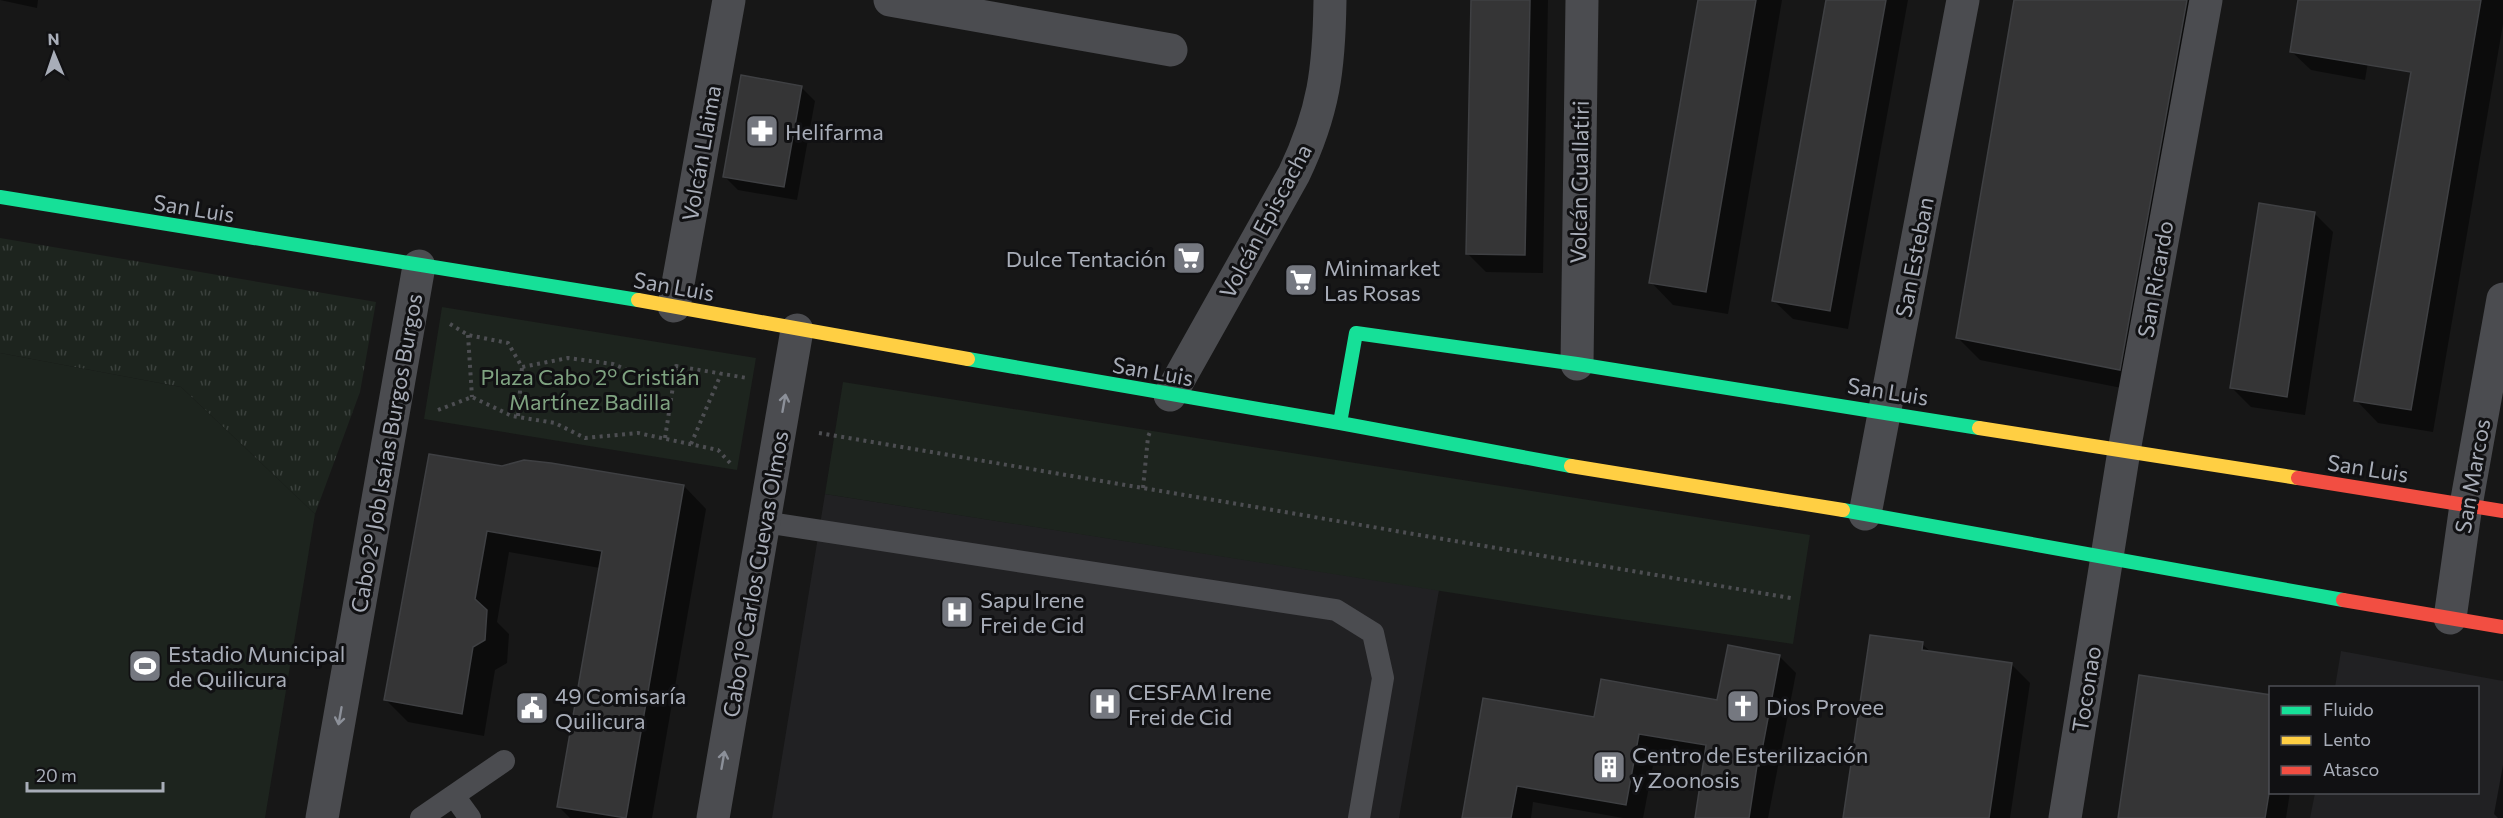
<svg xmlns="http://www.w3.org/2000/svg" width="2503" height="818" font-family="Commissioner,sans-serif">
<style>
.built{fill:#212123}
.grass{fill:url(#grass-tufts)}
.park{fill:#1d241e}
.shadow{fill:#0007}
.building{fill:#353536;stroke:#3f4043;stroke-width:1.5}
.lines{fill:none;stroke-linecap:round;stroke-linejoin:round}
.path{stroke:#4d4e52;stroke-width:4;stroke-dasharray:3 4.5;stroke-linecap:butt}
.lane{stroke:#4b4c50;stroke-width:22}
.street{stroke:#4b4c50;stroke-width:33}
.fast{stroke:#16e098;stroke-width:14}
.slow{stroke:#ffcf43;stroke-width:14}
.jam{stroke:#f24e42;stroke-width:14}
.oneway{stroke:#8c9099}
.labels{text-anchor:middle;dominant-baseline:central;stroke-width:6;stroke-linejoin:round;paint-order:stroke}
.poi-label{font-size:22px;fill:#a8adb8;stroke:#111113;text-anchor:start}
.street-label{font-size:22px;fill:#a8adb8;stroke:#111113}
.park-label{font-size:22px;fill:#7fa381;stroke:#111113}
</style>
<defs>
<pattern id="grass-tufts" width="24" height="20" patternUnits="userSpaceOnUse" patternTransform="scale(1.5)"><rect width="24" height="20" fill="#1d241e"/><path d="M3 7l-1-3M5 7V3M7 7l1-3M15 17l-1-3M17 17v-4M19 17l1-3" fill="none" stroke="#3b413d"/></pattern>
</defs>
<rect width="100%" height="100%" fill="#171717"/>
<path class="built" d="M 825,494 L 1439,590 L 1399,818 L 772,818 Z
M 2341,651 L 2503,681 L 2503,818 L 2310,818 L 2315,793 L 2478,792 L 2478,688 L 2335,687 Z"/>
<path class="grass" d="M 0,238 L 376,302 L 360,392 L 315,514 L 181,387 L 0,353 Z"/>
<path class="park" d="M 442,307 L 756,358 L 737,470 L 424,419 Z
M 0,353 L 181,387 L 315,514 L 265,818 L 0,818 Z
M 843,382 L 1810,535 L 1793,644 L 1593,615 L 825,494 Z"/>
<path class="shadow" d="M 0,0 L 38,0 L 37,8 Z
M 1472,0 L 1548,0 L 1543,273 L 1486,272 L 1467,253 Z
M 1699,0 L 1782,0 L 1728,314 L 1673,305 L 1651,282 Z
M 1828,0 L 1908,0 L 1848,329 L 1793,319 L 1774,301 Z
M 2015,0 L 2219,0 L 2142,392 L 1980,360 L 1957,337 Z
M 2300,0 L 2378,0 L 2365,80 L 2311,70 L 2292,52 Z
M 2425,0 L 2503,0 L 2503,24 L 2433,432 L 2378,423 L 2356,400 Z
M 801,87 L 815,101 L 797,200 L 738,190 L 724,176 Z
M 2314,213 L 2333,232 L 2305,415 L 2251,407 L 2232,388 Z
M 502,468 L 684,486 L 706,509 L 652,818 L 570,818 L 558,806 L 600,568 L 509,552 L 497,622 L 509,634 L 507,663 L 495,670 L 484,736 L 408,722 L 386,700 Z
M 1922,644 L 1932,653 L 2011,664 L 2030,683 L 2010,818 L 1845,818 Z
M 1779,656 L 1796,673 L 1768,818 L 1697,818 L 1705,759 L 1656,750 L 1643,818 L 1623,818 L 1533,802 L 1531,818 L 1464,818 L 1595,719 L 1719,702 Z
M 2270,696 L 2270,792 L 2290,792 L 2286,818 L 2119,818 Z
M 2503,765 L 2503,818 L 2498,818 L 2494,814 Z"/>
<path class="building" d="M 1471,0 L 1530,0 L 1525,255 L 1466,254 Z
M 1698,0 L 1756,0 L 1706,292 L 1649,283 Z
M 1826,0 L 1886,0 L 1830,311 L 1772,301 Z
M 2014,0 L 2187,0 L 2120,370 L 1956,338 Z
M 2298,0 L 2481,0 L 2411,410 L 2354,401 L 2411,72 L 2290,52 Z
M 741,75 L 802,86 L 784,187 L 723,177 Z
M 2259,203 L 2315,212 L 2287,397 L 2230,388 Z
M 429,454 L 502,466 L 524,460 L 551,463 L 684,485 L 626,818 L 557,807 L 602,551 L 487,531 L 475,599 L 487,610 L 485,640 L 473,647 L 462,714 L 384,700 Z
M 1870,635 L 1923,642 L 1922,650 L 2012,663 L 1989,818 L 1843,818 Z
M 1728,645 L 1780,655 L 1759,766 L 1757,766 L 1749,818 L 1695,818 L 1706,745 L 1639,734 L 1626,805 L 1517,786 L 1511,818 L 1462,818 L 1483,698 L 1594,717 L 1601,679 L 1717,700 Z
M 2139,675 L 2271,695 L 2271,781 L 2265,818 L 2118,818 Z"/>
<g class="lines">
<path class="path" d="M 450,324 L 468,335 L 508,343 L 522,367 L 568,358 L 613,364 L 659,383 L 676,366 L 747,378
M 468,335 L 472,397
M 438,410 L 472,397 L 512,416 L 555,423 L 585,438 L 638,433 L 718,450 L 731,464
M 518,416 L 522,367
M 819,433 L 1791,598
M 665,438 L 676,367
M 691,444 L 721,374
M 1143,488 L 1148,437 L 1150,432"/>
<path class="lane" d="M 764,522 L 1336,610 L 1373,633 L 1383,678 L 1359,818
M 454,796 L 470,818
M 421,818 L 504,761"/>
<path class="street" d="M 890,0 L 1171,50
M 674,306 L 729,0
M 1577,364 L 1582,0
M 1170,395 L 1294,174 C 1324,111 1329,69 1330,0
M 1865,514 L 1963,0
M 2450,618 L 2466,505 L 2503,299
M 322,818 L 419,266
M 713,818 L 797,330
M 2065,818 L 2124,451 L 2206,0"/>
<path class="fast" d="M 0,197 L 638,300
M 968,359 L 1340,423 L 1571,466
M 1340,423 L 1356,333 L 1577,364 L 1979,428
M 1843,510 L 2343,600"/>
<path class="slow" d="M 638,300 L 968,359
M 1979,428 L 2298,478
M 1571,466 L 1843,510"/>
<path class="jam" d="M 2298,478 L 2503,511
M 2343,600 L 2503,627"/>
</g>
<defs><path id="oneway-shaft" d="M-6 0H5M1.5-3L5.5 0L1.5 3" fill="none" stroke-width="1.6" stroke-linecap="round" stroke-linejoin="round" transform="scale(1.5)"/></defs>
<g class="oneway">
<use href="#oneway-shaft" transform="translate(784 403) rotate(-80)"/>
<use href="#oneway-shaft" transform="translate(340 716) rotate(100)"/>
<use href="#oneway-shaft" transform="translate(723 760) rotate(-80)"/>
</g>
<defs>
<symbol id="pharmacy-square" viewBox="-11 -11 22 22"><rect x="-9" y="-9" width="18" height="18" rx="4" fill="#757880" stroke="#111113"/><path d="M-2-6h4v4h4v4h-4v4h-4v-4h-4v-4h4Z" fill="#fff"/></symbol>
<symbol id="supermarket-square" viewBox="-11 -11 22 22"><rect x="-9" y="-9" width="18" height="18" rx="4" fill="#757880" stroke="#111113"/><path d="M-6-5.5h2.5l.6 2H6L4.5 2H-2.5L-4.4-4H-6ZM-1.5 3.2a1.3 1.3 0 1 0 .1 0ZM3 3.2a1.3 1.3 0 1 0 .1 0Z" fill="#fff"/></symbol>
<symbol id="hospital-square" viewBox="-11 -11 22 22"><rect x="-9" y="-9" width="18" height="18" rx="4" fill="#757880" stroke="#111113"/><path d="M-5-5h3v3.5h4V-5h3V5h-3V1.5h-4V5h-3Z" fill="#fff"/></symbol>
<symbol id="stadium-square" viewBox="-11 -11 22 22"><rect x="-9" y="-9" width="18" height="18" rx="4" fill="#757880" stroke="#111113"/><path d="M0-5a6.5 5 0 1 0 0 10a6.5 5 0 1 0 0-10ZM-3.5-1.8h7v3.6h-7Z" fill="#fff"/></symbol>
<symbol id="church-square" viewBox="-11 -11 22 22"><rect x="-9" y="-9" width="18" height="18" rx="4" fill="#757880" stroke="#111113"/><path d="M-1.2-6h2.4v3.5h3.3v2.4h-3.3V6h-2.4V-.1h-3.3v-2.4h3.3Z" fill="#fff"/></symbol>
<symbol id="civic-square" viewBox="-11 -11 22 22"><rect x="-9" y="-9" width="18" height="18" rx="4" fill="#757880" stroke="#111113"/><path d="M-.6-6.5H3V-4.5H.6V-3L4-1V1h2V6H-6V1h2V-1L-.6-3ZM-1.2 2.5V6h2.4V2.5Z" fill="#fff"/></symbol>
<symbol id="building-square" viewBox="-11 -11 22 22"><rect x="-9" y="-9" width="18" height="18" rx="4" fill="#757880" stroke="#111113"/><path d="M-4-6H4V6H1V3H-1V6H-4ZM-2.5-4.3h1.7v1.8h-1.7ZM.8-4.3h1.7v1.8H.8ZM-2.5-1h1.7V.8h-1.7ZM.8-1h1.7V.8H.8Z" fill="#fff"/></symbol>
</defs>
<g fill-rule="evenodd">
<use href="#pharmacy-square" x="743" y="112" width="38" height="38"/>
<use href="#supermarket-square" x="1170" y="239" width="38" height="38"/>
<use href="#supermarket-square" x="1282" y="261" width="38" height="38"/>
<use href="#hospital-square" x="938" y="593" width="38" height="38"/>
<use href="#stadium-square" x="126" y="647" width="38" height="38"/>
<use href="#hospital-square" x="1086" y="685" width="38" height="38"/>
<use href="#church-square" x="1724" y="687" width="38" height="38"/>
<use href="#civic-square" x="513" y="689" width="38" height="38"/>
<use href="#building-square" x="1590" y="748" width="38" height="38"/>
</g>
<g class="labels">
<g class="poi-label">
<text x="785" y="131">Helifarma</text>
<text x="1166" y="258" text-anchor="end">Dulce Tentación</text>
<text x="1324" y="267">Minimarket<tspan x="1324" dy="25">Las Rosas</tspan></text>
<text x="980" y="599">Sapu Irene<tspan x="980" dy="25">Frei de Cid</tspan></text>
<text x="168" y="653">Estadio Municipal<tspan x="168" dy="25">de Quilicura</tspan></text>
<text x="1128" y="691">CESFAM Irene<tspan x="1128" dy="25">Frei de Cid</tspan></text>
<text x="555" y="695">49 Comisaría<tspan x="555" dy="25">Quilicura</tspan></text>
<text x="1766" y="706">Dios Provee</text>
<text x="1632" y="754">Centro de Esterilización<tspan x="1632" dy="25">y Zoonosis</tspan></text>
</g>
<g class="street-label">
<text transform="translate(701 153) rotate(-80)">Volcán Llaima</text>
<text transform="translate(1579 182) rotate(-89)">Volcán Guallatiri</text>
<text transform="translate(194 208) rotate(9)">San Luis</text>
<text transform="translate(1265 221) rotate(-62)">Volcán Episcacha</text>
<text transform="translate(1914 257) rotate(-79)">San Esteban</text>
<text transform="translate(2155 279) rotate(-80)">San Ricardo</text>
<text transform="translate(674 286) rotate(10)">San Luis</text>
<text transform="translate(1153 371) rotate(10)">San Luis</text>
<text transform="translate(1888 391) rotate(9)">San Luis</text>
<text transform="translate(386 453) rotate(-80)">Cabo 2° Job Isaías Burgos Burgos</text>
<text transform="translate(2368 468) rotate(9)">San Luis</text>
<text transform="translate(2472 476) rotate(-80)">San Marcos</text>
<text transform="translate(755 574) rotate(-80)">Cabo 1° Carlos Cuevas Olmos</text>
<text transform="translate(2086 689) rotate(-81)">Toconao</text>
</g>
<g class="park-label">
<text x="590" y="376">Plaza Cabo 2º Cristián<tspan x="590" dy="25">Martínez Badilla</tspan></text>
</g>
</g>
<rect x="2269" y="686" width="210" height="108" fill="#111113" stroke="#4d4f55" stroke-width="1.5"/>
<rect x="2281" y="706" width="30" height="9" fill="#16e098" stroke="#4d4f55" stroke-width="1.5"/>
<text x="2323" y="716" font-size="18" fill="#a8adb8">Fluido</text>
<rect x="2281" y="736" width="30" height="9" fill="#ffcf43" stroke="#4d4f55" stroke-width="1.5"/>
<text x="2323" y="746" font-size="18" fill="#a8adb8">Lento</text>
<rect x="2281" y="766" width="30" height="9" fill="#f24e42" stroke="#4d4f55" stroke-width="1.5"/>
<text x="2323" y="776" font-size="18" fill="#a8adb8">Atasco</text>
<g transform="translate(54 54) rotate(358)" stroke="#111113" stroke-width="4.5" paint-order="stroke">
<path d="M0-4.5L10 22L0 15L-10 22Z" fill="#a8adb8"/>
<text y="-9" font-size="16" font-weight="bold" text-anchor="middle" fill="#a8adb8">N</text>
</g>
<path d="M27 782v9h136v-9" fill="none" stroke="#a8adb8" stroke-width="3"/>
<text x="36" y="782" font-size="18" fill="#a8adb8" stroke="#111113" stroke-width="4.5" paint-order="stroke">20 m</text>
</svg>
